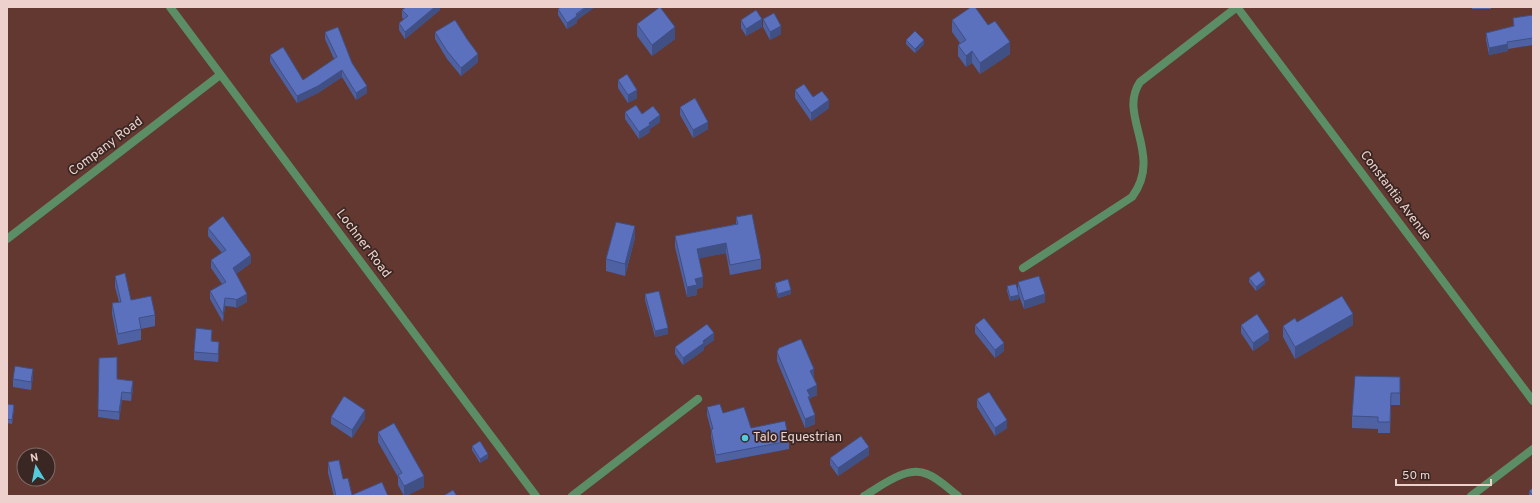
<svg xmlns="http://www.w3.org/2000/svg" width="1540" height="503" font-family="Overpass,sans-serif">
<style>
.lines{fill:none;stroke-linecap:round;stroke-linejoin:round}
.minor{stroke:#5c8e66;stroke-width:8}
.wall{fill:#4e61a3}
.shaded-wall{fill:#404f84}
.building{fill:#5b71bd;stroke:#404f84}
.poi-dot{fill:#54cadd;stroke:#3a2622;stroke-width:1.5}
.labels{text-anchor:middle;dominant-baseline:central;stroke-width:3.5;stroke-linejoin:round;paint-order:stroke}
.street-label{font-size:13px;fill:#ecd1cc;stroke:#3a2622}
.poi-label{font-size:13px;fill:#ecd1cc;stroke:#3a2622;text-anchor:start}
</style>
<rect width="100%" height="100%" fill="#623831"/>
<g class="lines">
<path class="minor" d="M 170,7 L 536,496
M 1237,7 L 1533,401
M 7,239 L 220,75
M 1023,268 L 1132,197 C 1164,154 1117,116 1140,82 L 1237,7
M 572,496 L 698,399
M 864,496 C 881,486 907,465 927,474 C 938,478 949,489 958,496
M 1471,496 L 1533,449"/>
</g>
<path class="wall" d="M 440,7 L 440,10 L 405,39 L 399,30 L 399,23 L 404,19 L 402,18 L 402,10 Z
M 561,7 L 595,7 L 577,20 L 577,23 L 567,29 L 558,15 L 558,9 Z
M 1472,7 L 1491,7 L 1491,9 L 1472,9 Z
M 1533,15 L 1533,45 L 1508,49 L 1508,51 L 1489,55 L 1486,40 L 1486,33 L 1513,26 L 1513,18 Z
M 763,19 L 781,34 L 770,40 L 763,27 Z
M 741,20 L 762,27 L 746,36 L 741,28 Z
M 952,20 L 988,25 L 1010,54 L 980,74 L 972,63 L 966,67 L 958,56 L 958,45 L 960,43 L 952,32 Z
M 637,24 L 675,39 L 652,56 L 637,36 Z
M 325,32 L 352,63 L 367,93 L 356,100 L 342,77 L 318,93 L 297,103 L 270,62 L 270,55 L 303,80 L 334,59 L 325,39 Z
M 435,32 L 478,62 L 461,76 L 447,59 L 435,39 Z
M 906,40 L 924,44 L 915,53 L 906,44 Z
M 618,80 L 637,98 L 628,103 L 618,88 Z
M 795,90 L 813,97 L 829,108 L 811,121 L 795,98 Z
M 680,107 L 708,129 L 693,138 L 680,115 Z
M 625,112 L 642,114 L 660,122 L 650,129 L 650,132 L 639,139 L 625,119 Z
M 736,217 L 761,259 L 761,269 L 730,275 L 726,253 L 699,258 L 703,287 L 697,289 L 697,295 L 687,297 L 675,247 L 675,236 L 736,224 Z
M 208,228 L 251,263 L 236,274 L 247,302 L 236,308 L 235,307 L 225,306 L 223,322 L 210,299 L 210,291 L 222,284 L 211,268 L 211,260 L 222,253 L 208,236 Z
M 635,238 L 625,276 L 606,271 L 606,259 Z
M 115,276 L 131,300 L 155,315 L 155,326 L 141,329 L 141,340 L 118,345 L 112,314 L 112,303 L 119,302 L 115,287 Z
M 1249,278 L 1265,284 L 1256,291 L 1249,282 Z
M 1018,282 L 1045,302 L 1024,309 L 1018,293 L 1019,299 L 1010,301 L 1007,291 L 1007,286 L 1018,289 Z
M 775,283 L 791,294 L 778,298 L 775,287 Z
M 645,294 L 668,334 L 655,337 L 645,300 Z
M 975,325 L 1004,351 L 995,358 L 975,333 Z
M 1241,325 L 1269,340 L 1253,351 L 1241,333 Z
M 1353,325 L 1295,359 L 1283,337 L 1283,326 Z
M 212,338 L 212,341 L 219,350 L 218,362 L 194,360 L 194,352 Z
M 714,340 L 704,347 L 704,350 L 683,365 L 675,354 L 675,347 Z
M 777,352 L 814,378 L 817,395 L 810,398 L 810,401 L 815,424 L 805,428 L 777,361 Z
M 99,358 L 117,379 L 133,389 L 131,401 L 122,400 L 119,420 L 98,417 Z
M 33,377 L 31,390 L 13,387 L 13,379 Z
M 1400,377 L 1400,405 L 1391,405 L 1390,433 L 1378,433 L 1378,429 L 1352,428 L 1352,416 Z
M 977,399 L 1007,428 L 995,436 L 977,407 Z
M 7,404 L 14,409 L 12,424 L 7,423 Z
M 707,407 L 723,413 L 751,428 L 789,441 L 789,449 L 716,463 L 711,437 L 711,430 L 707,415 Z
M 331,417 L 365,418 L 352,438 L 331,424 Z
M 378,432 L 424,487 L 406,496 L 404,496 L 398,485 L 398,477 L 378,442 Z
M 472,446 L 488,458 L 480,463 L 472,450 Z
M 869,455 L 838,476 L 830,465 L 830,458 Z
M 328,462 L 343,479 L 352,495 L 388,496 L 334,496 L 328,473 Z
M 1533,472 L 1533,482 L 1532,480 L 1532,473 Z
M 1529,491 L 1533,496 L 1529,496 Z"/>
<path class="shaded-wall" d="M 435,7 L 440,7 L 440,10 L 405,39 L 405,32 Z
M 586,7 L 595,7 L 577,20 L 577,23 L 567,29 L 567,23 Z
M 762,19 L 762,27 L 746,36 L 746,29 Z
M 781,26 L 781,34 L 770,40 L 770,32 Z
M 675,27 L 675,39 L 652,56 L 652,45 Z
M 924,40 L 924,44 L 915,53 L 915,49 Z
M 1010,42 L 1010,54 L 980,74 L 980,63 Z
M 1508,44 L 1508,51 L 1489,55 L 1489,48 Z
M 972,51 L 972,63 L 966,67 L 966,56 Z
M 478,54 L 478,62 L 461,76 L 461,68 Z
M 342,70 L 342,77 L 318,93 L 297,103 L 297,96 Z
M 367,86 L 367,93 L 356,100 L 356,93 Z
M 637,90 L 637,98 L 628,103 L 628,95 Z
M 829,100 L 829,108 L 811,121 L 811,113 Z
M 660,115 L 660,122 L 650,129 L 650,132 L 639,139 L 639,132 L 649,123 Z
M 708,122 L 708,129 L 693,138 L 693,130 Z
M 635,226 L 635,238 L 625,276 L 625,264 Z
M 726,243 L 726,253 L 697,259 L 697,249 Z
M 251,255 L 251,263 L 233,276 L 233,268 Z
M 703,277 L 703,287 L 697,289 L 697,295 L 687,297 L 687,287 L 695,279 Z
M 1265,280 L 1265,284 L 1256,291 L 1256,287 Z
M 791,290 L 791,294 L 778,298 L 778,294 Z
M 247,294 L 247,302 L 236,308 L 236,300 Z
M 1045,294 L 1045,302 L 1024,309 L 1024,301 Z
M 1019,295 L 1019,299 L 1010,301 L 1010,297 Z
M 225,298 L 225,306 L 223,322 L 223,314 Z
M 1353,314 L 1353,325 L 1295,359 L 1295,347 Z
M 668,328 L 668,334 L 655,337 L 655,331 Z
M 1269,332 L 1269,340 L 1253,351 L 1253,343 Z
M 714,333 L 714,340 L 704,347 L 704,350 L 683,365 L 683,358 Z
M 219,342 L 219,350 L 218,362 L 218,354 Z
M 1004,343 L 1004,351 L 995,358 L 995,350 Z
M 33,369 L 33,377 L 31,390 L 31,382 Z
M 814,369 L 814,378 L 810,380 L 810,371 Z
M 133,381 L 133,389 L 131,401 L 131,393 Z
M 817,385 L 817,395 L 810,398 L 810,405 L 808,406 L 807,390 Z
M 122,392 L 122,400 L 119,420 L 119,412 Z
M 365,410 L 365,418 L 352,438 L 352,430 Z
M 815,415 L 815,424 L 805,428 L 805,419 Z
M 1007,420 L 1007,428 L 995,436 L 995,428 Z
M 869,447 L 869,455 L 838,476 L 838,468 Z
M 488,454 L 488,458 L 480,463 L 480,459 Z
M 424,476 L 424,487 L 406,496 L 404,496 L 404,486 Z"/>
<path class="building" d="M 406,7 L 435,7 L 405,32 L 399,23 L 408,16 L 402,10 Z
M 561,7 L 586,7 L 576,14 L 577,16 L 567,23 L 558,9 Z
M 660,7 L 675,27 L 652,45 L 637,24 Z
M 971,7 L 975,7 L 988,25 L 995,21 L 1010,42 L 980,63 L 972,51 L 966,56 L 958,45 L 966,40 L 952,20 Z
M 756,10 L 762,19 L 746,29 L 741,20 Z
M 774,13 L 781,26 L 770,32 L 763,19 Z
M 1533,15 L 1533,38 L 1507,42 L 1508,44 L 1489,48 L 1486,33 L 1514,26 L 1513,18 Z
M 455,20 L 467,39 L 478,54 L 461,68 L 447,51 L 435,32 Z
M 338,27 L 352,63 L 367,86 L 356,93 L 342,70 L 318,86 L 297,96 L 270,55 L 283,47 L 303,80 L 337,57 L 325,32 Z
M 915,31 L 924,40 L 915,49 L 906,40 Z
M 627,74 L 637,90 L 628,95 L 618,80 Z
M 804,84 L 813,97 L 822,91 L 829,100 L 811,113 L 795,90 Z
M 695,98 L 708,122 L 693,130 L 680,107 Z
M 636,105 L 642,114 L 653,106 L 660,115 L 649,123 L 650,125 L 639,132 L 625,112 Z
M 752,214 L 761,259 L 730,265 L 726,243 L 697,249 L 703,277 L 695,279 L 697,285 L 687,287 L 675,236 L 738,224 L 736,217 Z
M 223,216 L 251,255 L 233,268 L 247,294 L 236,300 L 235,299 L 225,298 L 223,314 L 210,291 L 226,282 L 211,260 L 226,250 L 208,228 Z
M 616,222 L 635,226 L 625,264 L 606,259 Z
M 1259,271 L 1265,280 L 1256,287 L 1249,278 Z
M 125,273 L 131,300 L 151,296 L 155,315 L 139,318 L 141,329 L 118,334 L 112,303 L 121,302 L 115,276 Z
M 1039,276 L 1045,294 L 1024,301 L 1018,282 Z
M 788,279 L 791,290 L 778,294 L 775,283 Z
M 1016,284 L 1019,295 L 1010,297 L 1007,286 Z
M 659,291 L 668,328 L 655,331 L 645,294 Z
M 1342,296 L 1353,314 L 1295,347 L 1283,326 L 1295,318 L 1297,322 Z
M 1257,314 L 1269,332 L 1253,343 L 1241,325 Z
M 984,318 L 1004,343 L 995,350 L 975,325 Z
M 707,324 L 714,333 L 703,341 L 704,343 L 683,358 L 675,347 Z
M 196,328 L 212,330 L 211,341 L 219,342 L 218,354 L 194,352 Z
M 801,339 L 814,369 L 810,371 L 817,385 L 807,390 L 810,396 L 808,397 L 815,415 L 805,419 L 777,352 L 779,348 Z
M 117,357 L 117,379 L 133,381 L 131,393 L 122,392 L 119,412 L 98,410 L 99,358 Z
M 15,366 L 33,369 L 31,382 L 13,379 Z
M 1355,376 L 1400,377 L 1400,393 L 1391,393 L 1390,422 L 1378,422 L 1378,417 L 1352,416 Z
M 989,392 L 1007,420 L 995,428 L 977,399 Z
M 344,396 L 365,410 L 352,430 L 331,417 Z
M 7,404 L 14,405 L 12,420 L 7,419 Z
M 720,404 L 723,413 L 744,407 L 751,428 L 785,421 L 789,441 L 716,455 L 711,429 L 713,429 L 707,407 Z
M 394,423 L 424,476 L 404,486 L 398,475 L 402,473 L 378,432 Z
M 861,436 L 869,447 L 838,468 L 830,458 Z
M 480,441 L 488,454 L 480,459 L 472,446 Z
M 339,460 L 343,479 L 348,478 L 352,495 L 382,482 L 388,496 L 336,496 L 328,462 Z
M 1533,488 L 1533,496 L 1529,491 Z
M 453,490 L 457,496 L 443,496 Z"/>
<circle class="poi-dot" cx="745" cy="438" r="4"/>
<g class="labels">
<g class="street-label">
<text transform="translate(106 147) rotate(-37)">Company Road</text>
<text transform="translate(1395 196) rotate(53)">Constantia Avenue</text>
<text transform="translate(363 244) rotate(53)">Lochner Road</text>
</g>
<g class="poi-label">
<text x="753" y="438">Talo Equestrian</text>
</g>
</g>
<rect width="1540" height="503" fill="none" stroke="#ecd1cc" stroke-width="16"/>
<g transform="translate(36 467) rotate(350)"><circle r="19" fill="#3a2622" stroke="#816a66"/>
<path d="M0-3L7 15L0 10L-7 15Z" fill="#54cadd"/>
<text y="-6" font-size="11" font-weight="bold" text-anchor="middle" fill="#ecd1cc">N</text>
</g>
<path d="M1396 479v6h95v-6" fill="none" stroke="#ecd1cc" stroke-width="2"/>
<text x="1402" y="479" font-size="12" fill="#ecd1cc" stroke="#3a2622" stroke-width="3" paint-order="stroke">50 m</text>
</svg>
